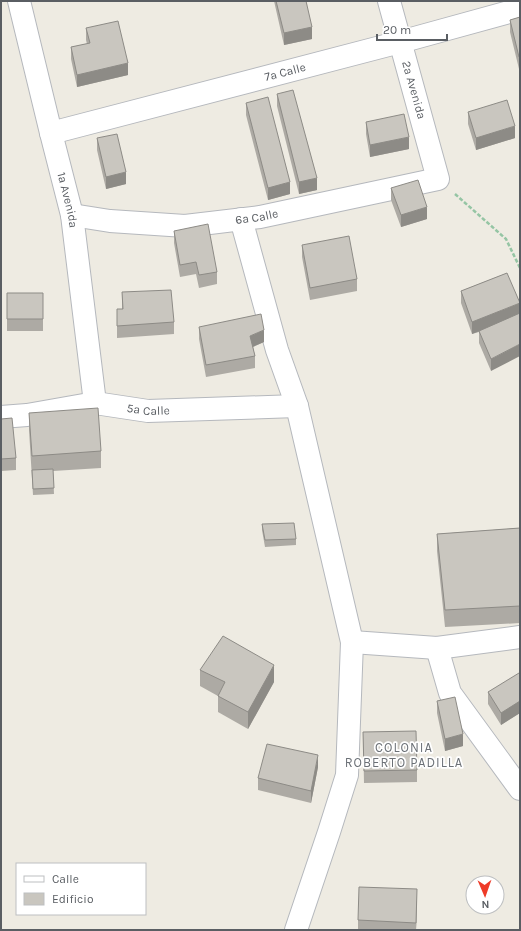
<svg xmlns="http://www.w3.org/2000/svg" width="521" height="931" font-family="Karla,sans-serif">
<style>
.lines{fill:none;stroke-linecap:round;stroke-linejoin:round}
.minor-casing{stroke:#b5b8bd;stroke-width:24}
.path{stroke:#95c5a4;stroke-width:2.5;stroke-dasharray:4 2;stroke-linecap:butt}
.minor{stroke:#fff;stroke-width:22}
.wall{fill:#adaaa4}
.shaded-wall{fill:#8d8b86}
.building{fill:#c9c6bf;stroke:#8d8b86}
.labels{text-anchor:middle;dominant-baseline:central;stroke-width:3.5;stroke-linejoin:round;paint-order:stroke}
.street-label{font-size:12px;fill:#5a5e63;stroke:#fff}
.neighbourhood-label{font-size:13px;letter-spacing:1px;fill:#6b7076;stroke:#fff}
</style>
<rect width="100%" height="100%" fill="#eeebe2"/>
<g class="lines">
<defs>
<g id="minor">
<path id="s1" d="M 19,1 L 51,133 L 72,215 L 95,403"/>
<path id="s2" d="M 51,133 L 400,42 L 520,9"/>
<path id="s3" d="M 72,215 L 110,221 L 185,226 L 260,217 L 438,179 L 389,1"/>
<path d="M 241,219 L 277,350 L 297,406 L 352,642 L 347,775 L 329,832 L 296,930"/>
<path id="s4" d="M 1,417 L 27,415 L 95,403 L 148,411 L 297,406"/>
<path d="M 352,642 L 437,648 L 520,637"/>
<path d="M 437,648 L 450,693 L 520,789"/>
</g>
</defs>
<use href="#minor" class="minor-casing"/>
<path class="path" d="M 455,194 L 506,239 L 520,268"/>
<use href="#minor" class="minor"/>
</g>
<path class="wall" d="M 274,1 L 306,1 L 312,39 L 284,45 Z
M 520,17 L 519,69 L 510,32 L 510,20 Z
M 86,28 L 128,75 L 77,87 L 71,59 L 71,47 L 87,44 L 86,40 Z
M 277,94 L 317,190 L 299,194 L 277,106 Z
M 246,103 L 290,194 L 268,200 L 246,115 Z
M 468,112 L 515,138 L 476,150 L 468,124 Z
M 366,122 L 409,149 L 370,157 L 366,134 Z
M 97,138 L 126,184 L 106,189 L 97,150 Z
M 391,188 L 427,219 L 401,227 L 391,200 Z
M 174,231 L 217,272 L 217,284 L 199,288 L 196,274 L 180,277 L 174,243 Z
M 302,245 L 357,279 L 357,291 L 310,300 L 302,257 Z
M 507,273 L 491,371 L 479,343 L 479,332 L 472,334 L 461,303 L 461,291 Z
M 122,292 L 174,322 L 174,334 L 117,338 L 117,309 L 122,309 Z
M 7,293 L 43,293 L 43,331 L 7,331 Z
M 199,327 L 264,342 L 253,347 L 255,356 L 255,368 L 206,377 L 199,339 Z
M 29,413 L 101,451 L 101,468 L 53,471 L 54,494 L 33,495 L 29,430 Z
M 1,419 L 16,458 L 16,470 L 1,471 Z
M 262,524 L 296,539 L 296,545 L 265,547 L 262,530 Z
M 520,528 L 520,623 L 445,627 L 437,551 L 437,534 Z
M 200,670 L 274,682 L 248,729 L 218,712 L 218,696 L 200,686 Z
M 520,674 L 520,713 L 501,725 L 488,704 L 488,692 Z
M 437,701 L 463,746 L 445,751 L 437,713 Z
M 363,732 L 417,770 L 417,782 L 364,783 Z
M 318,767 L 311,803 L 258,790 L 258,778 Z
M 417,901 L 416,930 L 358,930 L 358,920 Z"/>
<path class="shaded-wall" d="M 312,27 L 312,39 L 284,45 L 284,33 Z
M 519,57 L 520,57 L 520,69 L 519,69 Z
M 128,63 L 128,75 L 77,87 L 77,75 Z
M 515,126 L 515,138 L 476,150 L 476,138 Z
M 409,137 L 409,149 L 370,157 L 370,145 Z
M 126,172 L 126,184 L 106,189 L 106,177 Z
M 317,178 L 317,190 L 299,194 L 299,182 Z
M 290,182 L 290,194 L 268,200 L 268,188 Z
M 427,207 L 427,219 L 401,227 L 401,215 Z
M 520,303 L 520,315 L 472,334 L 472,322 Z
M 264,330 L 264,342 L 250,348 L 250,336 Z
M 520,344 L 520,356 L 491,371 L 491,359 Z
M 274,665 L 274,682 L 248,729 L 248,712 Z
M 520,701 L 520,713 L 501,725 L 501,713 Z
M 463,734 L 463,746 L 445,751 L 445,739 Z
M 318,755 L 318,767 L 311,803 L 311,791 Z
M 417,889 L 417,901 L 416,930 L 416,923 Z"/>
<path class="building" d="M 276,1 L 306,1 L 312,27 L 284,33 Z
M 520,17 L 520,57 L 519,57 L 510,20 Z
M 118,21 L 128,63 L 77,75 L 71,47 L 90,43 L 86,28 Z
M 293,90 L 317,178 L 299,182 L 277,94 Z
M 268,97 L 290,182 L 268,188 L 246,103 Z
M 507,100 L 515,126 L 476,138 L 468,112 Z
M 404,114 L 409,137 L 370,145 L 366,122 Z
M 117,134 L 126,172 L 106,177 L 97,138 Z
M 418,180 L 427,207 L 401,215 L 391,188 Z
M 208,224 L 217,272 L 199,275 L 196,262 L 180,265 L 174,231 Z
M 349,236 L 357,279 L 310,288 L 302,245 Z
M 507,273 L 520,303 L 472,322 L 461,291 Z
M 171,290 L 174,322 L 117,326 L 117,309 L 123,309 L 122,292 Z
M 7,293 L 43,293 L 43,319 L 7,319 Z
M 520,313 L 520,344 L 491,359 L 479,331 Z
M 261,314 L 264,330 L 250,336 L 255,356 L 206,365 L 199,327 Z
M 98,408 L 101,451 L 32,456 L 29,413 Z
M 12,418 L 16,458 L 1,459 L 1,419 Z
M 53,469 L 54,488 L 33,489 L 32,470 Z
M 294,523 L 296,539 L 265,540 L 262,524 Z
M 520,528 L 520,606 L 445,610 L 437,534 Z
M 223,636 L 274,665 L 248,712 L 218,696 L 225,682 L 200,670 Z
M 519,673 L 520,674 L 520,701 L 501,713 L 488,692 Z
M 455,697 L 463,734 L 445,739 L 437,701 Z
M 416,731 L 417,770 L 364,771 L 363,732 Z
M 267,744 L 318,755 L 311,791 L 258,778 Z
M 359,887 L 417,889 L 416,923 L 358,920 Z"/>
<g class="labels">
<g class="street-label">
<text stroke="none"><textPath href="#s2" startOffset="242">7a Calle</textPath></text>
<text transform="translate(414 90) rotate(74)">2a Avenida</text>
<text stroke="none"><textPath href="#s1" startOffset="205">1a Avenida</textPath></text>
<text stroke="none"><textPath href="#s3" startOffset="186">6a Calle</textPath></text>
<text stroke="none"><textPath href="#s4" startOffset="149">5a Calle</textPath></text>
</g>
<g class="neighbourhood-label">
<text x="404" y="747">COLONIA<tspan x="404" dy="15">ROBERTO PADILLA</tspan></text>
</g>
</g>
<rect width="521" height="931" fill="none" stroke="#5a5e63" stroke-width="4"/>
<rect x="16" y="863" width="130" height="52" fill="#ffffff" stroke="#bdbfc1"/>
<rect x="24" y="876" width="20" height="6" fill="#ffffff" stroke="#bdbfc1"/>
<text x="52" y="883" font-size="12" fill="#5a5e63">Calle</text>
<rect x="24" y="893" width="20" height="12" fill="#c9c6bf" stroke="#bdbfc1"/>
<text x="52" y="903" font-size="12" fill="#5a5e63">Edificio</text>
<g transform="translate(485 895) rotate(178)"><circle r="19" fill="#ffffff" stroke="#bdbfc1"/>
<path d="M0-3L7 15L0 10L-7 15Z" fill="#ee3b28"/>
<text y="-6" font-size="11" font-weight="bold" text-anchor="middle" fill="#5a5e63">N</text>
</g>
<path d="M377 34v6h70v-6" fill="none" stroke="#5a5e63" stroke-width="2"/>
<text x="383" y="34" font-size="12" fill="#5a5e63" stroke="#ffffff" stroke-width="3" paint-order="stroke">20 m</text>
</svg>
